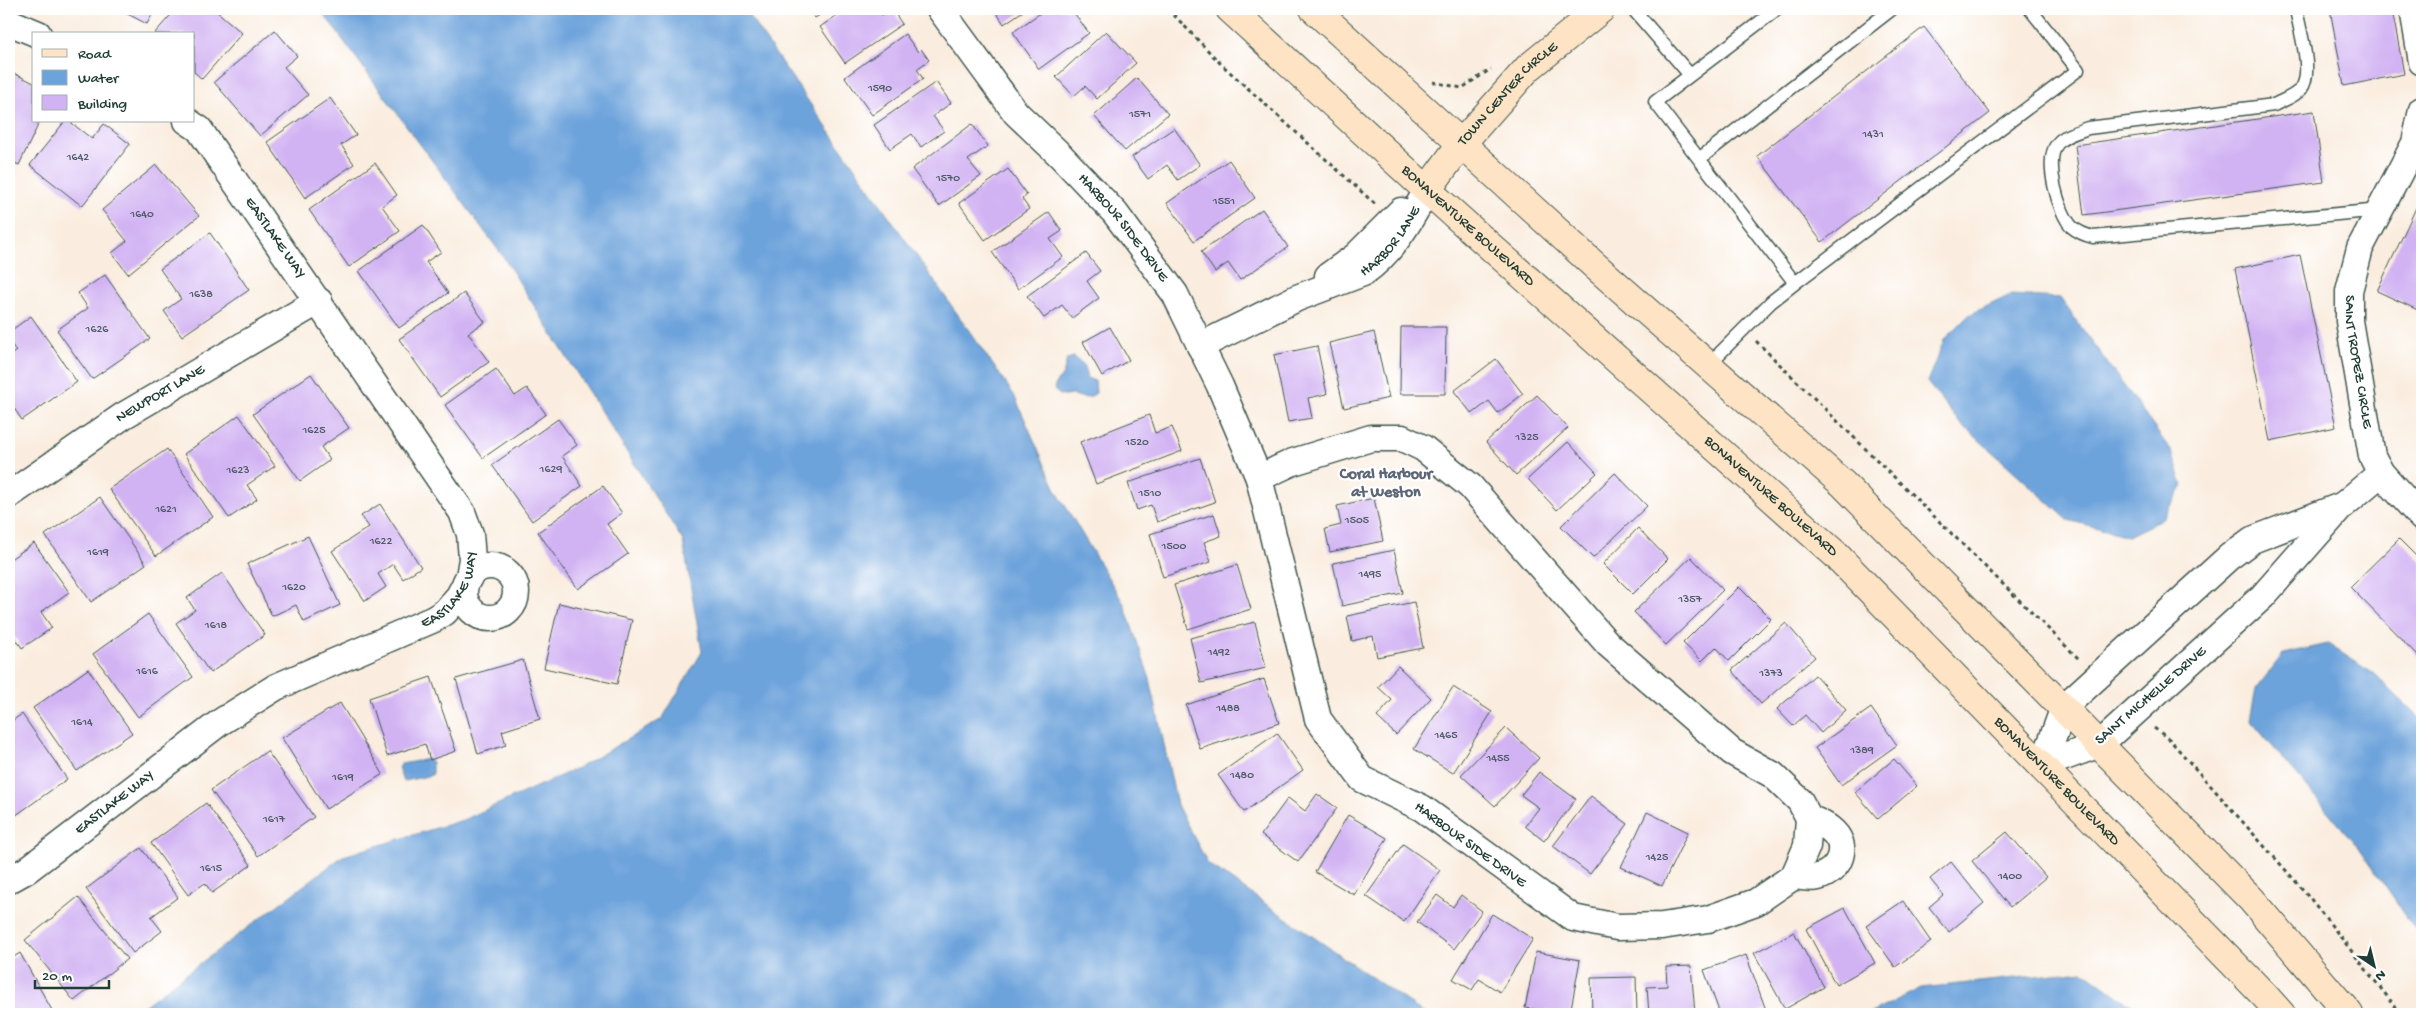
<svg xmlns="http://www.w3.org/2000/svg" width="2431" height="1023" font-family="'Gochi Hand',sans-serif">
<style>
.water{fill:#6da3db;stroke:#467088}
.building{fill:#d1b3f3}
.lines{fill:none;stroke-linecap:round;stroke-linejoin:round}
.lane-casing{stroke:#40574e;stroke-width:15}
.street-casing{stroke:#40574e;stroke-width:29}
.secondary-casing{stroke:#40574e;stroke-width:30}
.path{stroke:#40574e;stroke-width:3;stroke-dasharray:4 4;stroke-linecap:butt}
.lane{stroke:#fff;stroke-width:12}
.street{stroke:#fff;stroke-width:26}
.secondary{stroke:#fee4c5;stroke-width:28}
.labels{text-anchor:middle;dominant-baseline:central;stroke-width:4.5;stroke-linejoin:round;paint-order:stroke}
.number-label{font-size:12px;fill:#4c5a64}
.street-label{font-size:15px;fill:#1f3d34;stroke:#fff}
.neighbourhood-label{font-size:16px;font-weight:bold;fill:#5d6677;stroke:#fff}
</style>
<rect width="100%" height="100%" fill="#fff"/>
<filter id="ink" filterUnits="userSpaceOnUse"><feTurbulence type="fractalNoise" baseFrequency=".02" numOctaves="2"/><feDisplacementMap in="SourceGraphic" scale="10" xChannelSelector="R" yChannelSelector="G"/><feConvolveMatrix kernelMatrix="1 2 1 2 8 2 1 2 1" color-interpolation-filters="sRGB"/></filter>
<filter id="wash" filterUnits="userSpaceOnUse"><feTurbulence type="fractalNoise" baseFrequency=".0096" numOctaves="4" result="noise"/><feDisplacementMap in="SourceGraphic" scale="20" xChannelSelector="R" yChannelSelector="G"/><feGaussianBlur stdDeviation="1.12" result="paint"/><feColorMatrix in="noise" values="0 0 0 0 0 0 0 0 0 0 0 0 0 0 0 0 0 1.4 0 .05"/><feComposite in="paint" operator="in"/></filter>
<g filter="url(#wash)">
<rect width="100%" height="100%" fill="#faeddf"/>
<path class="water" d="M 320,9 L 744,9 L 1014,395 L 1057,492 L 1124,604 L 1150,679 L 1177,805 L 1208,864 L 1425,1014 L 133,1014 L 343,856 L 463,820 L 580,767 L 662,719 L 702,652 L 683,541 L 502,255 Z
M 2010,295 L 2060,298 L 2172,452 L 2183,486 L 2161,520 L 2128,536 L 2068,520 L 1958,421 L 1927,382 L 1944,340 L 1969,315 Z
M 1074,357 L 1083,364 L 1087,378 L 1095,381 L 1096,393 C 1087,400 1082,398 1072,394 C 1064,398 1059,396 1054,389 L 1057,381 L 1063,375 L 1067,359 Z
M 2328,644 L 2374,674 L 2422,720 L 2422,940 L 2358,847 L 2250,720 L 2256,689 L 2283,654 Z
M 428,759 L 432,762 L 432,775 L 405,781 L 402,779 L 398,767 L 401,764 Z
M 2083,971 L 2144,1014 L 1869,1014 L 1921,988 Z"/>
<g id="blocks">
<path class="building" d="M 118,9 L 155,9 L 147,24 Z
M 176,9 L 214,9 L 242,33 L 202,79 L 194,72 L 194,34 L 154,34 Z
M 808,9 L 829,9 L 815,18 Z
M 846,9 L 877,9 L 882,15 L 892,9 L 902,24 L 845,63 L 820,27 Z
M 994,9 L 1026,9 L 1004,24 Z
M 1046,9 L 1071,9 L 1089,33 L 1039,69 L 1013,32 Z
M 2330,9 L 2392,9 L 2404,74 L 2344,86 Z
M 1924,27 L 1990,113 L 1822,242 L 1757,156 Z
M 275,30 L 297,56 L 284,67 L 308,95 L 260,136 L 214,82 Z
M 1106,31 L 1136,63 L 1097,99 L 1085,86 L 1074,96 L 1056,77 Z
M 905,34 L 918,52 L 921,49 L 929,60 L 917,69 L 923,79 L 872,115 L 845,77 Z
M 9,71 L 34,83 L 34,121 L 40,121 L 19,165 L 9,160 Z
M 1137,78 L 1168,114 L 1125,151 L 1094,116 Z
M 936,82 L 951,103 L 933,116 L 944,131 L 921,147 L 912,134 L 890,149 L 874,125 Z
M 330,98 L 356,135 L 341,145 L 354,164 L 305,198 L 267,142 Z
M 2314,111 L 2324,182 L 2084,215 L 2075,145 Z
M 65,121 L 69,121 L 92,139 L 104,124 L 130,144 L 82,206 L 30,165 Z
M 972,124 L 988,146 L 968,160 L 981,176 L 939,206 L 912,169 Z
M 1174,128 L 1200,165 L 1178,180 L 1167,165 L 1148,179 L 1132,157 Z
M 1229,160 L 1255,198 L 1194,241 L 1167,203 Z
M 375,163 L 397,195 L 382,206 L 400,231 L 349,267 L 309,210 Z
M 156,165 L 199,216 L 128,274 L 112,253 L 127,241 L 102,210 Z
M 1008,169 L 1027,195 L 1022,199 L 1029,209 L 985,240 L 959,203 Z
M 2422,195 L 2422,312 L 2377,291 Z
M 1262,209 L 1288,247 L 1240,280 L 1228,263 L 1215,272 L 1201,252 Z
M 1049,212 L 1062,231 L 1050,239 L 1063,257 L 1018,289 L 992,252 Z
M 423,225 L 441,252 L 426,262 L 448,293 L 399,328 L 359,271 Z
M 210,233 L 249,290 L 182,336 L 164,311 L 181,299 L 160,269 Z
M 1086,253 L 1100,271 L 1087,281 L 1099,298 L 1072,318 L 1062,305 L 1044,318 L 1027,296 Z
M 2300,255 L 2336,427 L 2270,441 L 2235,269 Z
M 105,275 L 150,339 L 92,379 L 57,330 L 88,308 L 78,293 Z
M 464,293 L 485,322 L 468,333 L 489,362 L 440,397 L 399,339 Z
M 31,316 L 77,382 L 22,420 L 9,401 L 9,356 L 16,351 L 9,341 L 9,332 Z
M 1110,327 L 1129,360 L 1102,376 L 1083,342 Z
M 1401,327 L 1446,327 L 1445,394 L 1400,394 Z
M 1374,332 L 1389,398 L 1344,408 L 1329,343 Z
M 1317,346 L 1327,394 L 1308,398 L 1312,418 L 1288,422 L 1274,355 Z
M 1496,359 L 1523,394 L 1498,413 L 1489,401 L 1472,414 L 1454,391 Z
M 496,369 L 515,396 L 527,388 L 546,414 L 483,458 L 445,405 Z
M 311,374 L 349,428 L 321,447 L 330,460 L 300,481 L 253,414 Z
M 1537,395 L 1568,428 L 1516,475 L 1486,442 Z
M 239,415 L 275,466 L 247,485 L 257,499 L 229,518 L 184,454 Z
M 1149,415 L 1155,433 L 1172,427 L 1182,451 L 1096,484 L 1080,442 Z
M 558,419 L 577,445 L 562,456 L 582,486 L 532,521 L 492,465 Z
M 1568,442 L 1597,473 L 1557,510 L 1528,479 Z
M 167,449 L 213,517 L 156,556 L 109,489 Z
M 1200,458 L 1215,502 L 1157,522 L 1151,505 L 1137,510 L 1128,483 Z
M 1615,473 L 1647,506 L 1593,558 L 1561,526 Z
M 603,486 L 622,513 L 607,524 L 628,554 L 578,589 L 538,532 Z
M 100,497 L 146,564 L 91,602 L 45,535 Z
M 1374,498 L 1383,541 L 1330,552 L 1325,529 L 1341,525 L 1337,506 Z
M 380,504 L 421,567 L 403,579 L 393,564 L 378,574 L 386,587 L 365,601 L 332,551 L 369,527 L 361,516 Z
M 1214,514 L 1221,536 L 1204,542 L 1211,562 L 1163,577 L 1150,534 Z
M 1638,528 L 1668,559 L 1633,594 L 1603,564 Z
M 308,536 L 340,605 L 304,622 L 296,605 L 272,616 L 247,564 Z
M 2399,539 L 2422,562 L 2422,660 L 2350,587 Z
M 34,543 L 69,592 L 41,612 L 52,628 L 22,648 L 9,629 L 9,560 Z
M 1394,550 L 1403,593 L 1342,606 L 1333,563 Z
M 1691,557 L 1723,590 L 1666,645 L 1634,612 Z
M 1237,565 L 1251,609 L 1188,629 L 1174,585 Z
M 222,573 L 265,635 L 210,673 L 176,623 L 195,610 L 187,598 Z
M 1739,587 L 1771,619 L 1729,661 L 1716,647 L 1702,661 L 1683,643 Z
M 1414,602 L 1423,648 L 1377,657 L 1373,636 L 1352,641 L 1347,616 Z
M 559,603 L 632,620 L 617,684 L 544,668 Z
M 148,614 L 193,677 L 138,717 L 93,654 Z
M 1255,622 L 1266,668 L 1201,683 L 1190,638 Z
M 1786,623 L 1815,657 L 1761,704 L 1732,670 Z
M 523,660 L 540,719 L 502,731 L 506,745 L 478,754 L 456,679 Z
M 1398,666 L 1431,698 L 1396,735 L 1377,717 L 1392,700 L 1378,687 Z
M 88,669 L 132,733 L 77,771 L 33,708 Z
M 1815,675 L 1846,710 L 1821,733 L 1805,715 L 1793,726 L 1777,709 Z
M 431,677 L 456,751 L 430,760 L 425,744 L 387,756 L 369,698 Z
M 1264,679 L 1279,723 L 1200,749 L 1186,705 Z
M 1453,687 L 1492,712 L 1453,773 L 1414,749 Z
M 340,703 L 383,774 L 326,809 L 282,738 Z
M 1871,708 L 1897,745 L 1841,785 L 1815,748 Z
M 22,714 L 67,779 L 12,818 L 9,814 L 9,723 Z
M 1506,728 L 1539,758 L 1495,806 L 1461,775 Z
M 1277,733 L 1303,770 L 1244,812 L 1218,775 Z
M 267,751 L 314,817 L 258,856 L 211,790 Z
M 1894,759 L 1917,786 L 1878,819 L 1855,792 Z
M 1539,772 L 1576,799 L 1544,841 L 1525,826 L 1539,808 L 1521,795 Z
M 1317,794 L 1337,808 L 1298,862 L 1261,835 L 1288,798 L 1305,811 Z
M 1591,796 L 1628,824 L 1590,874 L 1553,846 Z
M 206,803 L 251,865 L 212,893 L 205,883 L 188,895 L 151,843 Z
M 1647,812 L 1688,832 L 1662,886 L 1621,867 Z
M 1348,815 L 1387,838 L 1354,895 L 1315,872 Z
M 2007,832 L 2046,877 L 2010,907 L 1972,861 Z
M 1403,844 L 1440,870 L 1404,922 L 1366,896 Z
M 141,848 L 178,897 L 151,917 L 162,931 L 133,953 L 86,889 Z
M 1951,862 L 1984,903 L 1949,932 L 1929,907 L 1943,895 L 1930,879 Z
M 1437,895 L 1453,907 L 1461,895 L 1482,911 L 1454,949 L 1417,922 Z
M 78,897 L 127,959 L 74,1001 L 25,940 Z
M 1903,901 L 1931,942 L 1895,967 L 1866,926 Z
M 1845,908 L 1875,963 L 1836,985 L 1806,929 Z
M 1492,914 L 1533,939 L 1500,992 L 1479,979 L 1472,990 L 1453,979 Z
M 1794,932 L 1824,987 L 1785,1009 L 1754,953 Z
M 1536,952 L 1580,960 L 1570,1014 L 1525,1008 Z
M 20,953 L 53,1012 L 49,1014 L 9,1014 L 9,960 Z
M 1746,955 L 1766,1010 L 1754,1014 L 1720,1014 L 1704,970 Z
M 1691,966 L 1695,1014 L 1649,1014 L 1647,987 L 1667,986 L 1666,967 Z
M 1636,977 L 1637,1014 L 1592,1014 L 1591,978 Z"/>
</g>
</g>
<g filter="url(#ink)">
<use href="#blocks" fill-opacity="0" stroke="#40574e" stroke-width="1"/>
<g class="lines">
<defs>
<path id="lane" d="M 1633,9 L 1690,75
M 1777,9 L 1655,102 L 1795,283
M 2296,9 C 2299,28 2314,73 2301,89 C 2294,97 2283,100 2274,105 L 2088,128 C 2077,132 2064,135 2057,144 C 2044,161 2058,212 2072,227 C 2079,233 2085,235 2093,237 L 2380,210
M 1699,159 L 1892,9
M 1708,365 L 1771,302 L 1795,283 L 2078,70 L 2030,9"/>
<g id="street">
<path id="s1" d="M 940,9 L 1016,113 L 1060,155 L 1115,213 L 1175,294 L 1220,386 L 1259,478"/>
<path d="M 2413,9 L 2422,62"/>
<path d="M 9,22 L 38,34"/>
<path id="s2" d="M 2422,110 L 2415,143 L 2360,248 L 2349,291 L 2349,321 L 2372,456 L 2381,473 L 2422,518"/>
<path d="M 1328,276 L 1356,256 L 1401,211"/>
<path id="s3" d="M 1200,346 L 1297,298 L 1363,273 C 1392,253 1410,221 1427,190"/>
<path d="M 1371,438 L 1402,438 L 1423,448 L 1470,486 L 1608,644 L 1732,752 L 1773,775 L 1800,801 L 1809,818 L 1807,846 L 1794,876 L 1756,902 L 1708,919 L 1662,926 L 1617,927 L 1573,918 L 1422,808 L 1362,779 L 1318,719 L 1259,478 L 1293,462 Z"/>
<path id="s4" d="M 9,495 L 123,416 L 319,301"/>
<circle cx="490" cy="592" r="26"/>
<path d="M 2043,765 L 2100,744 L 2263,596 L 2342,506 L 2381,473"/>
<path d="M 2043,765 L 2064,707 L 2229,557 L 2252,540 L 2341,506"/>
<path d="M 1794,876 C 1801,877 1811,879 1818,877 C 1840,871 1851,845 1830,829 C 1824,824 1816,821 1809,818"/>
<path id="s5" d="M 9,880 L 27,870 L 219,723 L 276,687 L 434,619 L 445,612 L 459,596 L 469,577 L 472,559 L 470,534 L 462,512 L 199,129 L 187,121"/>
</g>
<g id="secondary">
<path id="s6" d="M 1230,9 L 1427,190 L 1835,554 L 2265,996 L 2281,1014"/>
<path d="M 1314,9 L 1593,264 L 1843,484 L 2251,899 L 2349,1014"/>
<path id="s7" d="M 1427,190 L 1461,144 L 1528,68 L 1601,9"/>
</g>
</defs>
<use href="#lane" class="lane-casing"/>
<use href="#street" class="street-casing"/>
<use href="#secondary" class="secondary-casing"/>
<path class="path" d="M 1168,9 L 1221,64 L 1375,204
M 1433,82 L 1462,88 L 1491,69
M 1756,341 L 2079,659
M 2154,728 L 2169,739 L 2306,893 L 2401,1014"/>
<use href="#lane" class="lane"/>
<use href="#street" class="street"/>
<use href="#secondary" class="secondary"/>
</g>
</g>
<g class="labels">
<g class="number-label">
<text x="880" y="89">1590</text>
<text x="1140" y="115">1571</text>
<text x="1873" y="135">1431</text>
<text x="78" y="158">1642</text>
<text x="948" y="179">1570</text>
<text x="1224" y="202">1551</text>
<text x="142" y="215">1640</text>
<text x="201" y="295">1638</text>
<text x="97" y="330">1626</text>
<text x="314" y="431">1625</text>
<text x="1527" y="438">1325</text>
<text x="1137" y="443">1520</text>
<text x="551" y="470">1629</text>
<text x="238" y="471">1623</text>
<text x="1150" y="494">1510</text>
<text x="166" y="510">1621</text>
<text x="1357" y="521">1505</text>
<text x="381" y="542">1622</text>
<text x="1174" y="547">1500</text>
<text x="98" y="553">1619</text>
<text x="1370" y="575">1495</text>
<text x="294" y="588">1620</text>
<text x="1690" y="600">1357</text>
<text x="216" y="626">1618</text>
<text x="1219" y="653">1492</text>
<text x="147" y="672">1616</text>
<text x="1771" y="674">1373</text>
<text x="1228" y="709">1488</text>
<text x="82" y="723">1614</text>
<text x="1446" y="736">1465</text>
<text x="1862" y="751">1389</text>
<text x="1498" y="759">1455</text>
<text x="1242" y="776">1480</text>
<text x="343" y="778">1619</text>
<text x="274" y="820">1617</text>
<text x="1657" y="858">1425</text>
<text x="211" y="869">1615</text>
<text x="2010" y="877">1400</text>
</g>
<g class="street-label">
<text stroke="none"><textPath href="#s7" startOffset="126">TOWN CENTER CIRCLE</textPath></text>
<text stroke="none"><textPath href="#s6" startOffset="322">BONAVENTURE BOULEVARD</textPath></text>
<text stroke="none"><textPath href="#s1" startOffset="286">HARBOUR SIDE DRIVE</textPath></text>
<text transform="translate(275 238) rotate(55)">EASTLAKE WAY</text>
<text stroke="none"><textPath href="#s3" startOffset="221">HARBOR LANE</textPath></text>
<text stroke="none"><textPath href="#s2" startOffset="268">SAINT TROPEZ CIRCLE</textPath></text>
<text stroke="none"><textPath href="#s4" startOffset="182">NEWPORT LANE</textPath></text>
<text stroke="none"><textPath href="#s6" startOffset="728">BONAVENTURE BOULEVARD</textPath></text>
<text stroke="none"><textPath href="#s5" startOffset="536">EASTLAKE WAY</textPath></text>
<text transform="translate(2151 696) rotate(-41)">SAINT MICHELLE DRIVE</text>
<text stroke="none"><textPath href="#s6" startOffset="1132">BONAVENTURE BOULEVARD</textPath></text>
<text stroke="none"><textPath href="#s5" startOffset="131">EASTLAKE WAY</textPath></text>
<text transform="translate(1470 845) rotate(36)">HARBOUR SIDE DRIVE</text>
</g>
<g class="neighbourhood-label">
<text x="1386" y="475">Coral Harbour<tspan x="1386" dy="18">at Weston</tspan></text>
</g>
</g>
<rect width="2431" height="1023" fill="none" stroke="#fff" stroke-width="30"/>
<rect x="32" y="32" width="162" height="90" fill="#ffffff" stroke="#a5b1ae"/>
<rect x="42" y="49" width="25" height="8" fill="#fee4c5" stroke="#a5b1ae"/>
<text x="78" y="58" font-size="15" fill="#1f3d34">Road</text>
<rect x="42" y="70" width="25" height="15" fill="#6da3db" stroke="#a5b1ae"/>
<text x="78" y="82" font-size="15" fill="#1f3d34">Water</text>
<rect x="42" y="95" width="25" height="15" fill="#d1b3f3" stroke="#a5b1ae"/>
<text x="78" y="108" font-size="15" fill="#1f3d34">Building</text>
<g transform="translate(2374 966) rotate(145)" stroke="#ffffff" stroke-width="4" paint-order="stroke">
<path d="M0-4L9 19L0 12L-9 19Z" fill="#1f3d34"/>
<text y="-8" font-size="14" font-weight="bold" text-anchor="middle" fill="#1f3d34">N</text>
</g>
<path d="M35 980v8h74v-8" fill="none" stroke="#1f3d34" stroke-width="2.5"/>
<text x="42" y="980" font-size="15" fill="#1f3d34" stroke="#ffffff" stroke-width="4" paint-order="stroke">20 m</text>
</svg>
